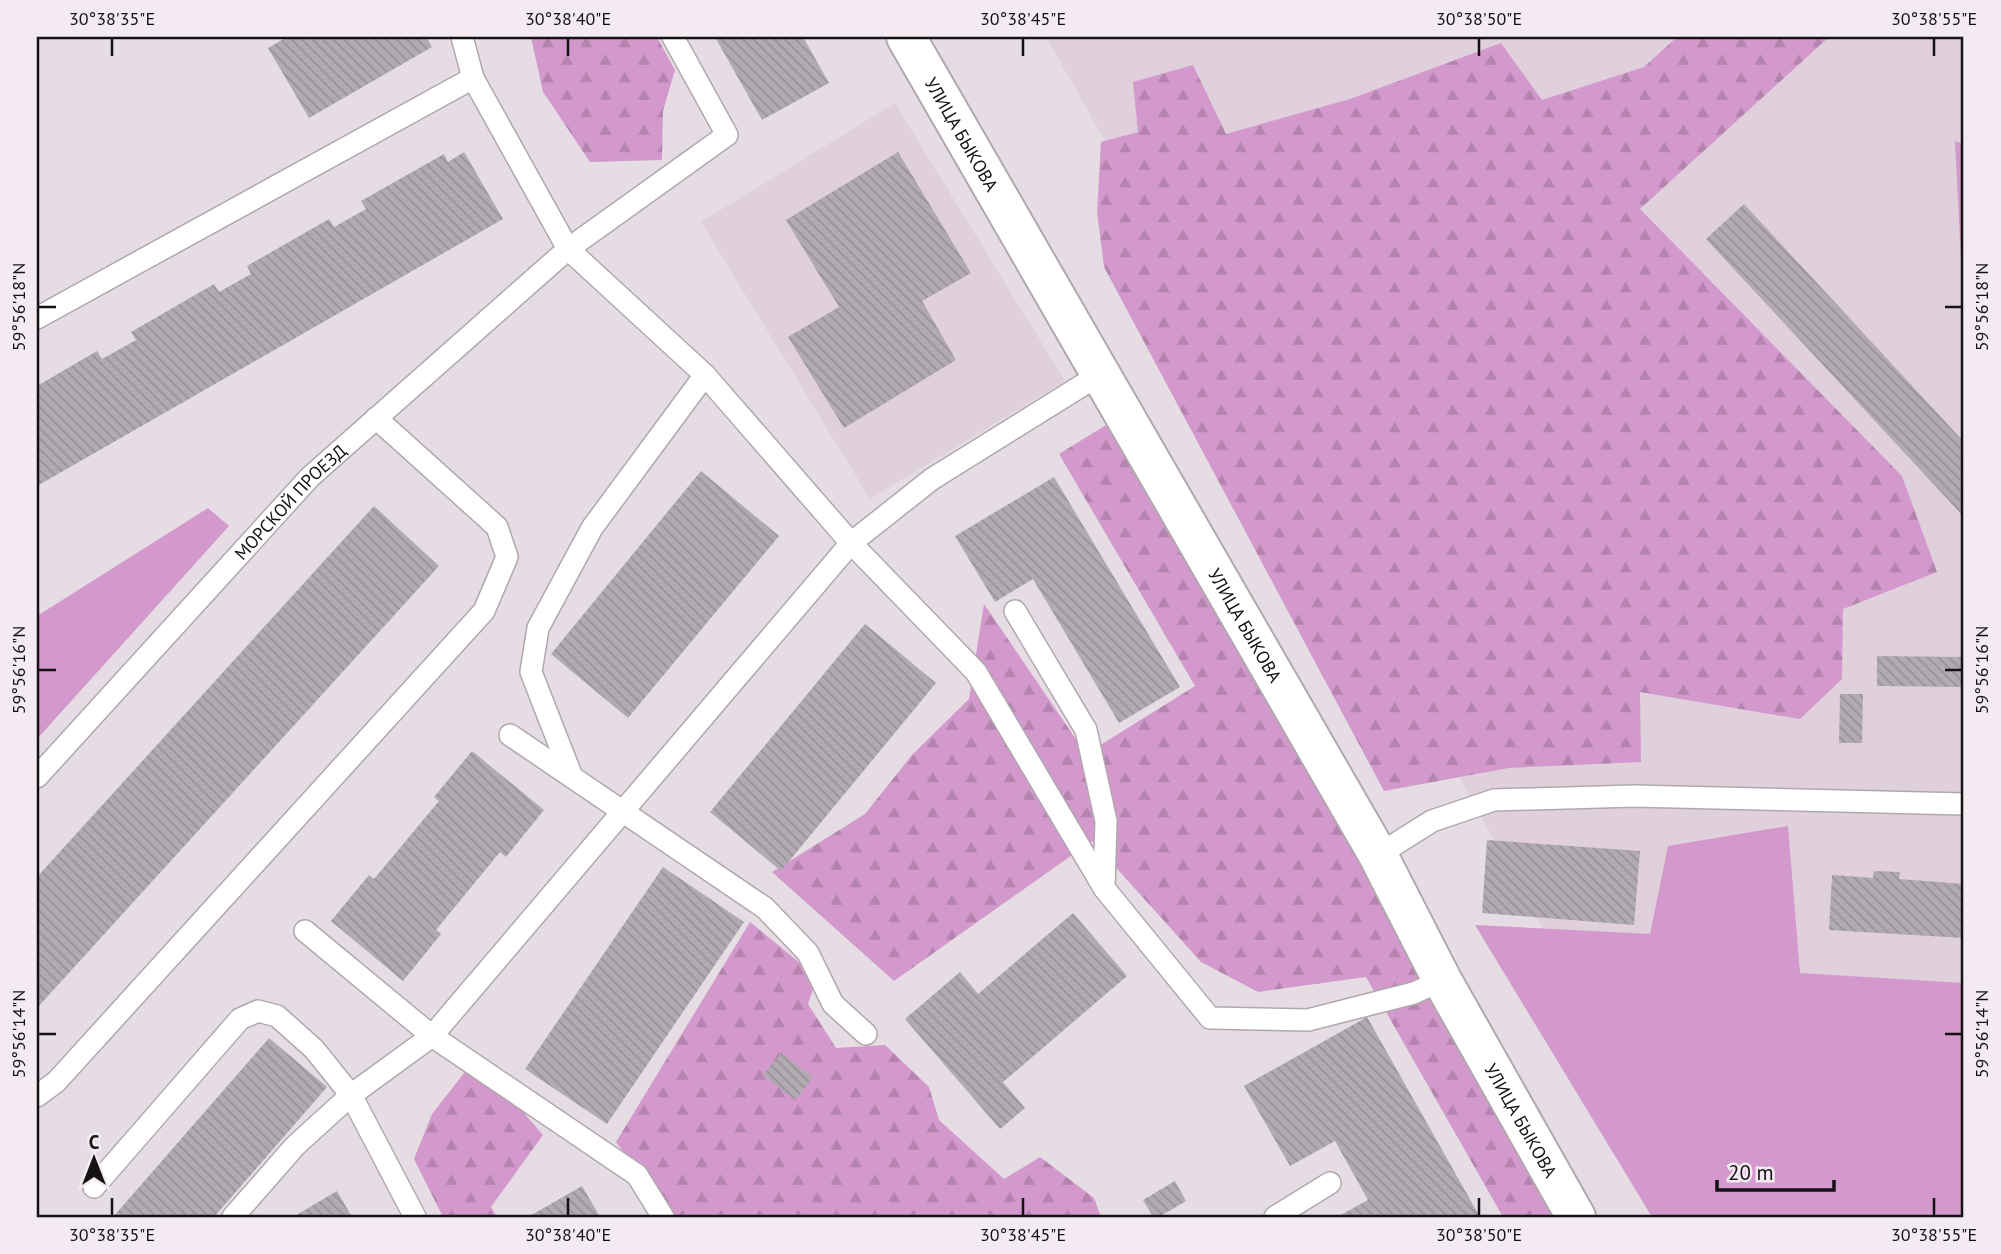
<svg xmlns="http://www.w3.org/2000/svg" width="2001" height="1254" font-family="'PT Sans',sans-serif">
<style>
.built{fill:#dfd0dc}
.forest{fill:url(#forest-firs)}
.green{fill:#d399cc}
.building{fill:url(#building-back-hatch)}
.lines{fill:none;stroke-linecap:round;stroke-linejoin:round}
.service-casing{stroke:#b0a8ae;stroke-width:24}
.minor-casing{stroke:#b0a8ae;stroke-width:42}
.service{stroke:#fff;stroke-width:21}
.minor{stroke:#fff;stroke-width:38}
.ticks{fill:none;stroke:#151214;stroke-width:2.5}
.labels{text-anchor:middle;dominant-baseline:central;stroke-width:7;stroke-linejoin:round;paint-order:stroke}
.street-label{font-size:18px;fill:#151214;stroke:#f3eaf2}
.neatline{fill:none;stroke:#151214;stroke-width:2.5}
.ticks-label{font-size:18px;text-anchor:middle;fill:#151214}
</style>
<defs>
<pattern id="forest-firs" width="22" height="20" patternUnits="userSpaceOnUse" patternTransform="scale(1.75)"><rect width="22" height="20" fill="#d399cc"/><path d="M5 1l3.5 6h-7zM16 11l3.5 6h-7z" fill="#b483ae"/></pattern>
<pattern id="building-back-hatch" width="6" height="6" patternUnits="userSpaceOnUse" patternTransform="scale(1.75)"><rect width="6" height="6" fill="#b2aab1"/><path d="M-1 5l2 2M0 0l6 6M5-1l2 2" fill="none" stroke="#989197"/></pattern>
</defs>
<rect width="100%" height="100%" fill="#e6dde4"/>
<path class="built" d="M 1046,37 L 1964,37 L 1964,1217 L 1702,1217 L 1203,313 Z
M 895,103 L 1065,381 L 870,499 L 701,222 Z"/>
<path class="forest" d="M 531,37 L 657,37 L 675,70 L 663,111 L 662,160 L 590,162 L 543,92 Z
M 1677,37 L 1829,37 L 1640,209 L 1902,476 L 1937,572 L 1843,609 L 1842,679 L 1800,719 L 1640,692 L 1641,762 L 1509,768 L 1384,791 L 1104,267 L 1097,212 L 1101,142 L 1138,132 L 1133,82 L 1193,65 L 1226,134 L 1350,99 L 1501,43 L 1542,100 L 1644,67 Z
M 1106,425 L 1565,1217 L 1503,1217 L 1366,977 L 1258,992 L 1201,962 L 1092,841 L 894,981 L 772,872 L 865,814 L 912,755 L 969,699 L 984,604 L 1086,754 L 1195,686 L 1059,454 Z
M 750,922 L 817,977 L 808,1004 L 836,1048 L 885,1045 L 929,1087 L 939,1120 L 1004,1179 L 1040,1157 L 1094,1198 L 1101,1217 L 671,1217 L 616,1142 Z
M 468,1068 L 508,1095 L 543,1135 L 491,1207 L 497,1217 L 443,1217 L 414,1159 L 432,1114 Z"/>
<path class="green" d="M 1955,141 L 1964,144 L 1964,303 L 1963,300 Z
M 208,508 L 229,526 L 37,739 L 37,616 Z
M 1788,826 L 1800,973 L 1964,983 L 1964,1217 L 1652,1217 L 1475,925 L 1650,934 L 1668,846 Z"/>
<path class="building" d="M 287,37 L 426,37 L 432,47 L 309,118 L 268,48 Z
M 715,37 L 803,37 L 829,83 L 762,120 Z
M 464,152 L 503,219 L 37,486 L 37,386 L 97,351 L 102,359 L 136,340 L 131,332 L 214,284 L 219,292 L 251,274 L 247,266 L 329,219 L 334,227 L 366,209 L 361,201 L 444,154 L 448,162 Z
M 898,152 L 971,273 L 922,301 L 956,360 L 844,428 L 788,337 L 839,307 L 786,220 Z
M 1744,204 L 1964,442 L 1964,517 L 1706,239 Z
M 701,471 L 779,536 L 628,718 L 551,654 Z
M 1054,477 L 1180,687 L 1119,723 L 1033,579 L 995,602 L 955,536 Z
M 374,506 L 439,566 L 37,1008 L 37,877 Z
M 865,624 L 936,683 L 781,871 L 710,812 Z
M 1877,656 L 1964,657 L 1964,687 L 1877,686 Z
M 1840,694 L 1863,694 L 1862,743 L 1839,743 Z
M 472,751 L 544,810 L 506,857 L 500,852 L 436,930 L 441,934 L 403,981 L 331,921 L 369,875 L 374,879 L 439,801 L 434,797 Z
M 1487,840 L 1640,851 L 1634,925 L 1482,913 Z
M 663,867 L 744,922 L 607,1124 L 525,1069 Z
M 1874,871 L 1900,872 L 1899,879 L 1964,884 L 1964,938 L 1829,930 L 1832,875 L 1873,878 Z
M 1073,913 L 1127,976 L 1003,1082 L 1025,1108 L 1000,1129 L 905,1019 L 960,972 L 978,994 Z
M 1367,1017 L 1480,1217 L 1337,1217 L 1368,1200 L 1335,1141 L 1290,1166 L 1244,1086 Z
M 269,1038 L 327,1087 L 214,1217 L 113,1217 Z
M 781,1053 L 813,1077 L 795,1100 L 763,1075 Z
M 1175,1181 L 1186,1201 L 1159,1217 L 1153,1217 L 1143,1200 Z
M 582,1186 L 600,1217 L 528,1217 Z
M 337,1191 L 352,1217 L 293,1217 Z"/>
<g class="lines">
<defs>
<g id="service">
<path d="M 462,37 L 473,78 L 568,249 L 705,375 L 851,543 L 976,672 L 1104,888 L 1210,1018 L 1308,1020 L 1414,993 L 1442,980"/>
<path d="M 37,318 L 473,78"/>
<path d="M 1015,611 L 1086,730 L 1106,821 L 1104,888"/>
<path d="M 510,735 L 765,908 L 808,953 L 833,1004 L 866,1034"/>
<path id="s1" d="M 37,777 L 310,477 L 568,249 L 727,135 L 673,37"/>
<path d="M 572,777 L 531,672 L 538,628 L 592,528 L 705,375"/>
<path d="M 1378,855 L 1432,821 L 1494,800 L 1634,796 L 1964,804"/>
<path d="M 305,931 L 432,1036 L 637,1175 L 663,1217"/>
<path d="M 37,1096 L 56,1082 L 484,611 L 507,557 L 497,527 L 376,418"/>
<path d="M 94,1187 L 240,1019 L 258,1011 L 277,1016 L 314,1049 L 351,1095 L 415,1217"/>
<path d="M 233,1217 L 295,1146 L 351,1095 L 432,1036 L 851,543 L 932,479 L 1102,373"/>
<path d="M 1275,1217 L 1330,1183"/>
</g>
<g id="minor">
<path id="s2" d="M 906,37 L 1378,855 L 1442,980 L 1576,1217"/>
</g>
</defs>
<use href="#service" class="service-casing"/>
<use href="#minor" class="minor-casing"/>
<use href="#service" class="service"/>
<use href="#minor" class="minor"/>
</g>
<path class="ticks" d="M 112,38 L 112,56M 568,38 L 568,56M 1023,38 L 1023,56M 1479,38 L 1479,56M 1934,38 L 1934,56M 38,307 L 56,307M 1945,307 L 1962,307M 38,670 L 56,670M 1945,670 L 1962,670M 38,1034 L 56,1034M 1945,1034 L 1962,1034M 112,1198 L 112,1216M 568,1198 L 568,1216M 1023,1198 L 1023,1216M 1479,1198 L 1479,1216M 1934,1198 L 1934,1216"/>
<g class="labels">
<g class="street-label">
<text stroke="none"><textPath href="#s2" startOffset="112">УЛИЦА БЫКОВА</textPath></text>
<text stroke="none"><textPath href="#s1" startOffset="374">МОРСКОЙ ПРОЕЗД</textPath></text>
<text stroke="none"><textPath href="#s2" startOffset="679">УЛИЦА БЫКОВА</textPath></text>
<text stroke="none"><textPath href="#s2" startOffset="1246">УЛИЦА БЫКОВА</textPath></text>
</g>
</g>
<rect width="2001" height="1254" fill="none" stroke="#f3eaf2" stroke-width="77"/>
<g transform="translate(94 1159)" stroke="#f3eaf2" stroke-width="5" paint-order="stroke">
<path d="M0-5L12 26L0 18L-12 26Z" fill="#151214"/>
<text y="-10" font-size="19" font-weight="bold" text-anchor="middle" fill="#151214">С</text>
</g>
<path d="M1717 1180v10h117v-10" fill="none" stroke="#151214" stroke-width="3.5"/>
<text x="1728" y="1180" font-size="21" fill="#151214" stroke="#f3eaf2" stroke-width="5" paint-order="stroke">20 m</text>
<rect x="38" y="38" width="1924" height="1178" class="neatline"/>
<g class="ticks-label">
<text x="112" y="25">30°38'35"E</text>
<text x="568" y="25">30°38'40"E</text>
<text x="1023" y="25">30°38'45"E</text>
<text x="1479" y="25">30°38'50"E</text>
<text x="1934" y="25">30°38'55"E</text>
<text transform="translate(19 307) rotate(-90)" y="6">59°56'18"N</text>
<text transform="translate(1982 307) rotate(-90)" y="6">59°56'18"N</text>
<text transform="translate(19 670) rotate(-90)" y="6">59°56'16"N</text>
<text transform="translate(1982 670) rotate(-90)" y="6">59°56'16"N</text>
<text transform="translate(19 1034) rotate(-90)" y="6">59°56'14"N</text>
<text transform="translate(1982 1034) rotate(-90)" y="6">59°56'14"N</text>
<text x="112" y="1241">30°38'35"E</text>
<text x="568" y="1241">30°38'40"E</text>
<text x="1023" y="1241">30°38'45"E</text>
<text x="1479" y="1241">30°38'50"E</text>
<text x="1934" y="1241">30°38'55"E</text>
</g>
</svg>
